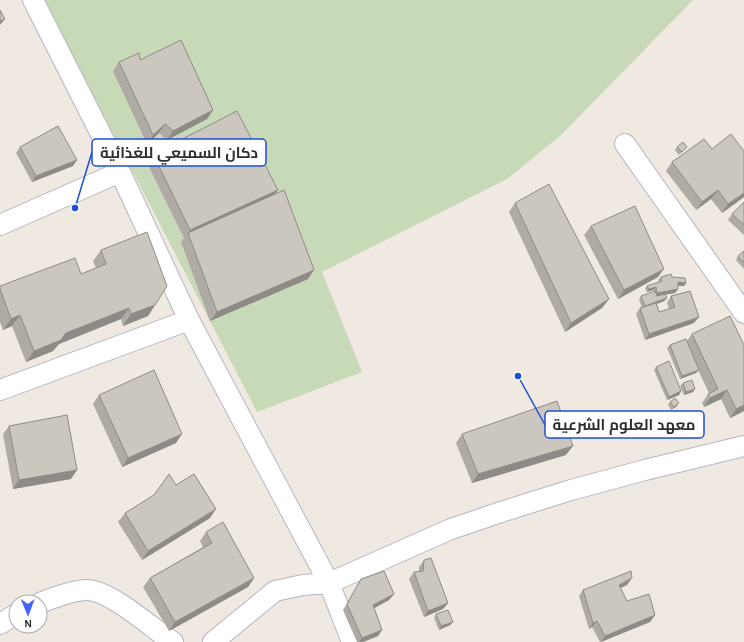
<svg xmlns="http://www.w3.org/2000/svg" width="744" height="642" font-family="Karla,Cairo,sans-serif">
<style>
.cemetery{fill:#c8d9b8}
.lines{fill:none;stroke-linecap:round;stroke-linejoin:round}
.street-casing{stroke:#b4b7c1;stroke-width:22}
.street{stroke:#fff;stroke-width:20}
.wall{fill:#afaba4}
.shaded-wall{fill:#8e8b86}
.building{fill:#cbc7bf;stroke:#8e8b86}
.leader{fill:none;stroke:#1d4ed8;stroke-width:1.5}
.callout-dot{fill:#1d4ed8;stroke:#fff;stroke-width:1.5}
.callout{fill:#fff;stroke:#1d4ed8;stroke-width:1.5}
.callout-label{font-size:15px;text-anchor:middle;font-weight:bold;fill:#2e2e2e}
</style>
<rect width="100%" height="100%" fill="#efe9e1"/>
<path class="cemetery" d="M 44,0 L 693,0 L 561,135 L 507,179 L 322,272 L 362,372 L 257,412 Z"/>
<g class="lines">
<defs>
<path id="street" d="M 33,0 L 120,172 L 189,320 L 329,583 L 352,642
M 625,144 L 744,313
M 0,225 L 120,172
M 0,390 L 189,320
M 40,603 C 52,598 75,590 87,590 C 110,590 153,629 173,642
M 0,624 L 16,614
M 213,642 L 275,591 L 303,585 L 329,583 L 451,529 L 504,511 L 571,490 L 645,470 L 744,446"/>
</defs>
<use href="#street" class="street-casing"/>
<use href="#street" class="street"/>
</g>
<path class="wall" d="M 140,60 L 213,110 L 207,119 L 167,140 L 159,133 L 147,144 L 113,71 L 119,62 Z
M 20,147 L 73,166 L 32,182 L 16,153 Z
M 677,147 L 684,150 L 679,155 L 675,150 Z
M 712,149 L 744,151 L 744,197 L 722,213 L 711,199 L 696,210 L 666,171 L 672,162 Z
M 153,154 L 275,195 L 308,279 L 210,321 L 181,242 L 184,238 L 147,163 Z
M 744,202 L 744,235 L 728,220 L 732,214 Z
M 515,203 L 609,299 L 602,308 L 565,332 L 509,212 Z
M 591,226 L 658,277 L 618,299 L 584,235 Z
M 101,250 L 155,305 L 148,316 L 123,326 L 121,319 L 59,344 L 53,351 L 26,362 L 12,326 L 3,330 L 0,322 L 0,286 L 81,274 L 96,268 L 93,261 Z
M 744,251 L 744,269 L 736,260 L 738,256 Z
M 661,277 L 672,277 L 686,283 L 684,286 L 678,286 L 678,289 L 675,293 L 665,295 L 667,298 L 664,301 L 657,304 L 659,312 L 669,309 L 667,303 L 671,296 L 694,323 L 645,340 L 636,314 L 640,308 L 642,308 L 639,299 L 641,296 L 654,292 L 653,290 L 647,292 L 645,289 L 647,286 L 659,282 L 658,280 Z
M 692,334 L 744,411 L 730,418 L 721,399 L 704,407 L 702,403 L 708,394 L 709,393 L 698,370 L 696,373 L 680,379 L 667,348 L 670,345 L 687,341 Z
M 656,367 L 681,391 L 679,395 L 667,400 L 654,370 Z
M 683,383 L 693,392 L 684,395 L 680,386 Z
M 99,395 L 176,443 L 122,467 L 93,404 Z
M 670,402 L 677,406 L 671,410 L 668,405 Z
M 9,426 L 71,479 L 13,489 L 3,434 Z
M 462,434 L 566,455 L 472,483 L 456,443 Z
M 176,485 L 210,518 L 142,560 L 118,522 L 125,513 Z
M 206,532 L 254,578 L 248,587 L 169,631 L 143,587 L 150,578 L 203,547 L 200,541 Z
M 424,560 L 448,603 L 443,609 L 424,617 L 409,579 L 414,572 L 419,572 L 419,567 Z
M 361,579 L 394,594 L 389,600 L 374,608 L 382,630 L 378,636 L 363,642 L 357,642 L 343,610 L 357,586 Z
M 627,585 L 620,588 L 627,601 L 655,615 L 650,622 L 600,642 L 592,627 L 589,629 L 579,596 L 583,590 Z
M 436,614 L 453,622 L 450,625 L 439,630 L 434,618 Z"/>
<path class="shaded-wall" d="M 5,19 L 0,25 L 0,21 Z
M 213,110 L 207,119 L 167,140 L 173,131 Z
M 165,124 L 159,133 L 147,144 L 153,135 Z
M 77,160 L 73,166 L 32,182 L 36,176 Z
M 278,190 L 272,199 L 188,234 L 190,230 Z
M 718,190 L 711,199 L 696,210 L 702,202 Z
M 744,193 L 744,197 L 722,213 L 728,204 Z
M 664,269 L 658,277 L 618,299 L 624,290 Z
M 314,270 L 308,279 L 210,321 L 217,312 Z
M 678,282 L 686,283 L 684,286 L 676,285 Z
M 656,287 L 653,290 L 647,292 L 649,289 Z
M 678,289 L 675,293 L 655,296 L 657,293 Z
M 667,298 L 664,301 L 643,309 L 645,306 Z
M 609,299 L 602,308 L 565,332 L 571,323 Z
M 155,305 L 148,316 L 123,326 L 131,314 Z
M 129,308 L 121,319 L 59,344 L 53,351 L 26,362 L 34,351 L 66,333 Z
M 20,315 L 12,326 L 3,330 L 11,319 Z
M 699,317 L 694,323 L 645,340 L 649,334 Z
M 699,370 L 696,373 L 680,379 L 682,376 Z
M 695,389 L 693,392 L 684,395 L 686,392 Z
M 727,390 L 721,399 L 704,407 L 710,398 Z
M 681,391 L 679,395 L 667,400 L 669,397 Z
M 679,403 L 677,406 L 671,410 L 674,407 Z
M 744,405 L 744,411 L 730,418 L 736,409 Z
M 182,434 L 176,443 L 122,467 L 128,458 Z
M 573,446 L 566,455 L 472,483 L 478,474 Z
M 77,470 L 71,479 L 13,489 L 19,480 Z
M 216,509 L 210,518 L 142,560 L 148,551 Z
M 254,578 L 248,587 L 169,631 L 175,622 Z
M 632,578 L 627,585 L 614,591 L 619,585 Z
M 394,594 L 389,600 L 369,611 L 373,605 Z
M 448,603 L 443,609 L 424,617 L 428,611 Z
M 655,615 L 650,622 L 601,642 L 605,636 Z
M 597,621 L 592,627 L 589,629 L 593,623 Z
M 453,622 L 450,625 L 439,630 L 441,626 Z
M 382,630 L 378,636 L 363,642 L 359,642 L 362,638 Z"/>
<path class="building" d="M 0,10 L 5,19 L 0,21 Z
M 181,40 L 213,110 L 173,131 L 165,124 L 153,135 L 119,62 L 139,53 L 140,60 Z
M 237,111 L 278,190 L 190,230 L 153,154 Z
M 58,126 L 77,160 L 36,176 L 20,147 Z
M 731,134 L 744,151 L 744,193 L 728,204 L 718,190 L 702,202 L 672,162 L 704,139 L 712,149 Z
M 683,142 L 687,147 L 682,152 L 677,147 Z
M 549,184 L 609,299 L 571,323 L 515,203 Z
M 284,190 L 314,270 L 217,312 L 188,233 Z
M 744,202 L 744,225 L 732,214 Z
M 635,206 L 664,269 L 624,290 L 591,226 Z
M 147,232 L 167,286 L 155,305 L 131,314 L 129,308 L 66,333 L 61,340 L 34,351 L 20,315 L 11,319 L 0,289 L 0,286 L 75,258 L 81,274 L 106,264 L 101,250 Z
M 744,251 L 744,263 L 738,256 Z
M 671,274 L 672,277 L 685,278 L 686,283 L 678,282 L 678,289 L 657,293 L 656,287 L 649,289 L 647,286 L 662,281 L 661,277 Z
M 655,291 L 657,296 L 665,294 L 667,298 L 645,306 L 641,296 Z
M 690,291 L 699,317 L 649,334 L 640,308 L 656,303 L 659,312 L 675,307 L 671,296 Z
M 730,316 L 744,345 L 744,405 L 736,409 L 727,390 L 710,398 L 708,394 L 718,389 L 692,334 Z
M 686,339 L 699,370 L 682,376 L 670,345 Z
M 669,361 L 681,391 L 669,397 L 656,367 Z
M 154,370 L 182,434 L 128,458 L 99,395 Z
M 692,380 L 695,389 L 686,392 L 683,383 Z
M 675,398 L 679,403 L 674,407 L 670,402 Z
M 557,401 L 573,446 L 478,474 L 462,434 Z
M 67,415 L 77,470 L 19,480 L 9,426 Z
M 169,474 L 176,485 L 194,474 L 216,509 L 148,551 L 125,513 L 154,495 Z
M 223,522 L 254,578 L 175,622 L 150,578 L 212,543 L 206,532 Z
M 431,558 L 448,603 L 428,611 L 414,572 L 423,571 L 424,560 Z
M 384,571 L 394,594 L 373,605 L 382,630 L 362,638 L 347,604 L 361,579 Z
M 631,571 L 632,578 L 619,585 L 627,601 L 649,594 L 655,615 L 605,636 L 597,621 L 593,623 L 583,590 Z
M 448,610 L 453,622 L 441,626 L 436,614 Z"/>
<path class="leader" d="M75 208L92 152M518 376L545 425"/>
<g class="callout-dot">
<circle cx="75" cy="208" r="4"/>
<circle cx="518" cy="376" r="4"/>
</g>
<g class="callout">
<rect x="92" y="139" width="174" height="27" rx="4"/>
<rect x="545" y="411" width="159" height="27" rx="4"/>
</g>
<g class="callout-label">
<text x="179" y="158">دكان السميعي للغذائية</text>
<text x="624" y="430">معهد العلوم الشرعية</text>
</g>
<g transform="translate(28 614) rotate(179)"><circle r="19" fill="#ffffff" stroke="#ababab"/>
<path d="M0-3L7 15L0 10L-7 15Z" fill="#4264fb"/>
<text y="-6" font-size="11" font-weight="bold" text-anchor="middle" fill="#2e2e2e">N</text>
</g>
</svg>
